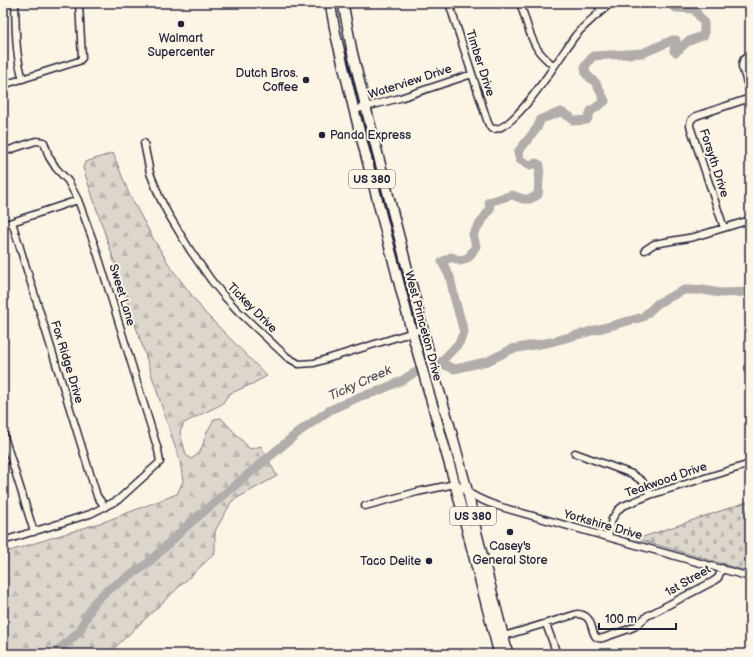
<svg xmlns="http://www.w3.org/2000/svg" width="753" height="657" font-family="'Balsamiq Sans',sans-serif">
<style>
.forest{fill:url(#forest-firs);stroke:#7f7c84}
.cemetery{fill:url(#cemetery-stones);stroke:#7f7c84}
.lines{fill:none;stroke-linecap:round;stroke-linejoin:round}
.river{stroke:#b2adab;stroke-width:9}
.minor-casing{stroke:#22223b;stroke-width:9}
.highway-casing{stroke:#22223b;stroke-width:12}
.minor{stroke:#fcf5e5;stroke-width:6}
.highway{stroke:#fcf5e5;stroke-width:9}
.poi-dot{fill:#22223b;stroke:#fcf5e5;stroke-width:1.5}
.labels{text-anchor:middle;dominant-baseline:central;stroke-width:4;stroke-linejoin:round;paint-order:stroke}
.shield{fill:#fcf5e5;stroke:#63616e;stroke-width:1}
.shield-label{font-size:11px;font-weight:bold;fill:#22223b}
.poi-label{font-size:12px;fill:#22223b;stroke:#fcf5e5}
.street-label{font-size:12px;fill:#22223b;stroke:#fcf5e5}
.water-label{font-size:13px;font-style:italic;fill:#545362;stroke:#fcf5e5}
</style>
<defs>
<pattern id="forest-firs" width="22" height="20" patternUnits="userSpaceOnUse"><rect width="22" height="20" fill="#dcd6cc"/><path d="M5 1l3.5 6h-7zM16 11l3.5 6h-7z" fill="#bcb7b0"/></pattern>
<pattern id="cemetery-stones" width="16" height="16" patternUnits="userSpaceOnUse"><rect width="16" height="16" fill="#dcd6cc"/><path d="M2 7V4a2 2 0 0 1 4 0v3zM10 15v-3a2 2 0 0 1 4 0v3z" fill="#bcb7b0"/></pattern>
</defs>
<rect width="100%" height="100%" fill="#fcf5e5"/>
<filter id="ink" filterUnits="userSpaceOnUse"><feTurbulence type="fractalNoise" baseFrequency=".025" numOctaves="2"/><feDisplacementMap in="SourceGraphic" scale="8" xChannelSelector="R" yChannelSelector="G"/><feConvolveMatrix kernelMatrix="1 2 1 2 8 2 1 2 1" color-interpolation-filters="sRGB"/></filter>
<g filter="url(#ink)">
<path class="forest" d="M 113,153 L 129,194 L 154,240 L 172,269 L 205,313 L 267,376 L 252,384 L 229,394 L 222,404 L 184,423 L 180,432 L 186,455 L 191,459 C 203,452 202,446 206,434 C 208,429 212,424 214,419 L 221,418 L 250,449 L 261,446 L 277,476 L 232,501 L 215,531 L 215,553 L 108,654 L 3,654 L 3,553 L 106,521 L 177,494 L 183,481 L 180,461 L 168,426 L 145,354 L 83,168 L 85,162 Z"/>
<path class="cemetery" d="M 750,501 L 750,572 L 637,539 Z"/>
<g class="lines">
<path class="river" d="M 440,363 L 455,369 L 488,361 L 512,349 L 551,342 L 643,317 L 658,303 L 684,290 L 703,290 L 720,293 L 750,292
M 54,654 L 79,632 L 93,604 L 106,591 L 146,565 L 190,523 L 300,431 L 330,410 L 361,396 L 376,392 L 403,380 L 412,374 L 440,363 L 459,343 L 464,332 L 454,296 L 450,277 L 442,262 L 451,257 L 461,261 L 469,257 L 476,246 L 473,234 L 490,209 L 489,202 L 512,195 L 523,199 L 530,199 L 538,195 L 540,165 L 536,163 L 530,165 L 520,160 L 518,152 L 537,128 L 541,119 L 561,112 L 570,117 L 574,121 L 587,120 L 591,111 L 605,101 L 596,83 L 586,74 L 585,66 L 593,56 L 643,53 L 673,40 L 676,40 L 674,51 L 676,52 L 687,42 L 704,35 L 704,23 L 694,9 L 676,8 L 668,3"/>
<defs>
<path id="minor" d="M 15,3 C 16,29 15,54 23,79
M 449,3 L 487,120 C 488,123 489,126 491,128 C 511,139 564,50 575,36 C 585,24 598,14 611,3
M 520,3 C 526,19 529,37 538,50 C 542,56 548,61 554,66
M 596,3 L 602,11
M 750,55 C 744,57 742,61 742,67 L 750,92
M 3,85 L 79,61 L 82,58 L 79,3
M 354,110 L 400,98 L 472,74
M 144,143 L 150,173 L 160,198 L 167,212 L 190,250 L 211,280 L 224,296 L 238,311 L 287,357 L 299,364 L 314,363 L 423,329
M 3,152 L 36,141 L 44,142 L 49,157 L 56,168 L 68,181 L 78,200 L 95,246 L 102,268 L 158,450 L 160,462 L 118,500 L 90,514 L 3,541
M 12,222 L 97,496 L 105,507
M 3,225 L 78,200
M 724,228 L 690,126 C 690,121 691,119 696,116 L 750,98
M 645,250 L 654,244 L 694,237 L 750,220
M 3,433 L 34,532
M 575,453 L 632,474 L 642,481 L 645,485 L 650,495
M 365,506 L 417,492 L 455,484 C 470,495 483,502 501,507 L 750,577
M 608,537 L 612,519 L 618,510 L 623,506 L 650,495 L 750,464
M 546,624 L 557,654
M 500,636 L 504,636 L 577,614 C 598,614 587,642 603,638 L 629,629 L 636,626 L 647,616 L 712,582 L 718,578 L 722,568"/>
<path id="highway" d="M 330,3 L 336,36 L 354,110 L 412,333 L 455,484 L 499,654
M 343,3 L 352,51 L 366,108 L 436,380 L 449,423 L 468,493 L 477,534 L 508,654"/>
</defs>
<use href="#minor" class="minor-casing"/>
<use href="#highway" class="highway-casing"/>
<use href="#minor" class="minor"/>
<use href="#highway" class="highway"/>
</g>
</g>
<g class="poi-dot">
<circle cx="181" cy="24" r="4"/>
<circle cx="306" cy="80" r="4"/>
<circle cx="322" cy="135" r="4"/>
<circle cx="510" cy="532" r="4"/>
<circle cx="429" cy="561" r="4"/>
</g>
<g class="labels">
<g class="shield">
<rect x="349" y="170" width="46" height="18" rx="3"/>
<rect x="450" y="507" width="46" height="18" rx="3"/>
</g>
<g class="shield-label">
<text x="372" y="179">US 380</text>
<text x="473" y="516">US 380</text>
</g>
<g class="poi-label">
<text x="181" y="38">Walmart<tspan x="181" dy="14">Supercenter</tspan></text>
<text x="298" y="73" text-anchor="end">Dutch Bros.<tspan x="298" dy="14">Coffee</tspan></text>
<text x="330" y="135" text-anchor="start">Panda Express</text>
<text x="510" y="546">Casey's<tspan x="510" dy="14">General Store</tspan></text>
<text x="421" y="561" text-anchor="end">Taco Delite</text>
</g>
<g class="street-label">
<text transform="translate(480 63) rotate(72)">Timber Drive</text>
<text transform="translate(410 82) rotate(-18)">Waterview Drive</text>
<text transform="translate(714 163) rotate(72)">Forsyth Drive</text>
<text transform="translate(122 295) rotate(73)">Sweet Lane</text>
<text transform="translate(252 308) rotate(45)">Tickey Drive</text>
<text transform="translate(423 326) rotate(75)">West Princeton Drive</text>
<text transform="translate(67 362) rotate(73)">Fox Ridge Drive</text>
<text transform="translate(666 480) rotate(-19)">Teakwood Drive</text>
<text transform="translate(603 525) rotate(16)">Yorkshire Drive</text>
<text transform="translate(688 581) rotate(-30)">1st Street</text>
</g>
<g class="water-label">
<text transform="translate(360 383) rotate(-24)">Ticky Creek</text>
</g>
</g>
<rect width="753" height="657" fill="none" stroke="#fcf5e5" stroke-width="16"/>
<rect x="8" y="8" width="737" height="641" fill="none" stroke="#22223b" stroke-width="1.5" filter="url(#ink)"/>
<path d="M599 623v6h77v-6" fill="none" stroke="#22223b" stroke-width="2"/>
<text x="605" y="623" font-size="12" fill="#22223b" stroke="#fcf5e5" stroke-width="3" paint-order="stroke">100 m</text>
</svg>
